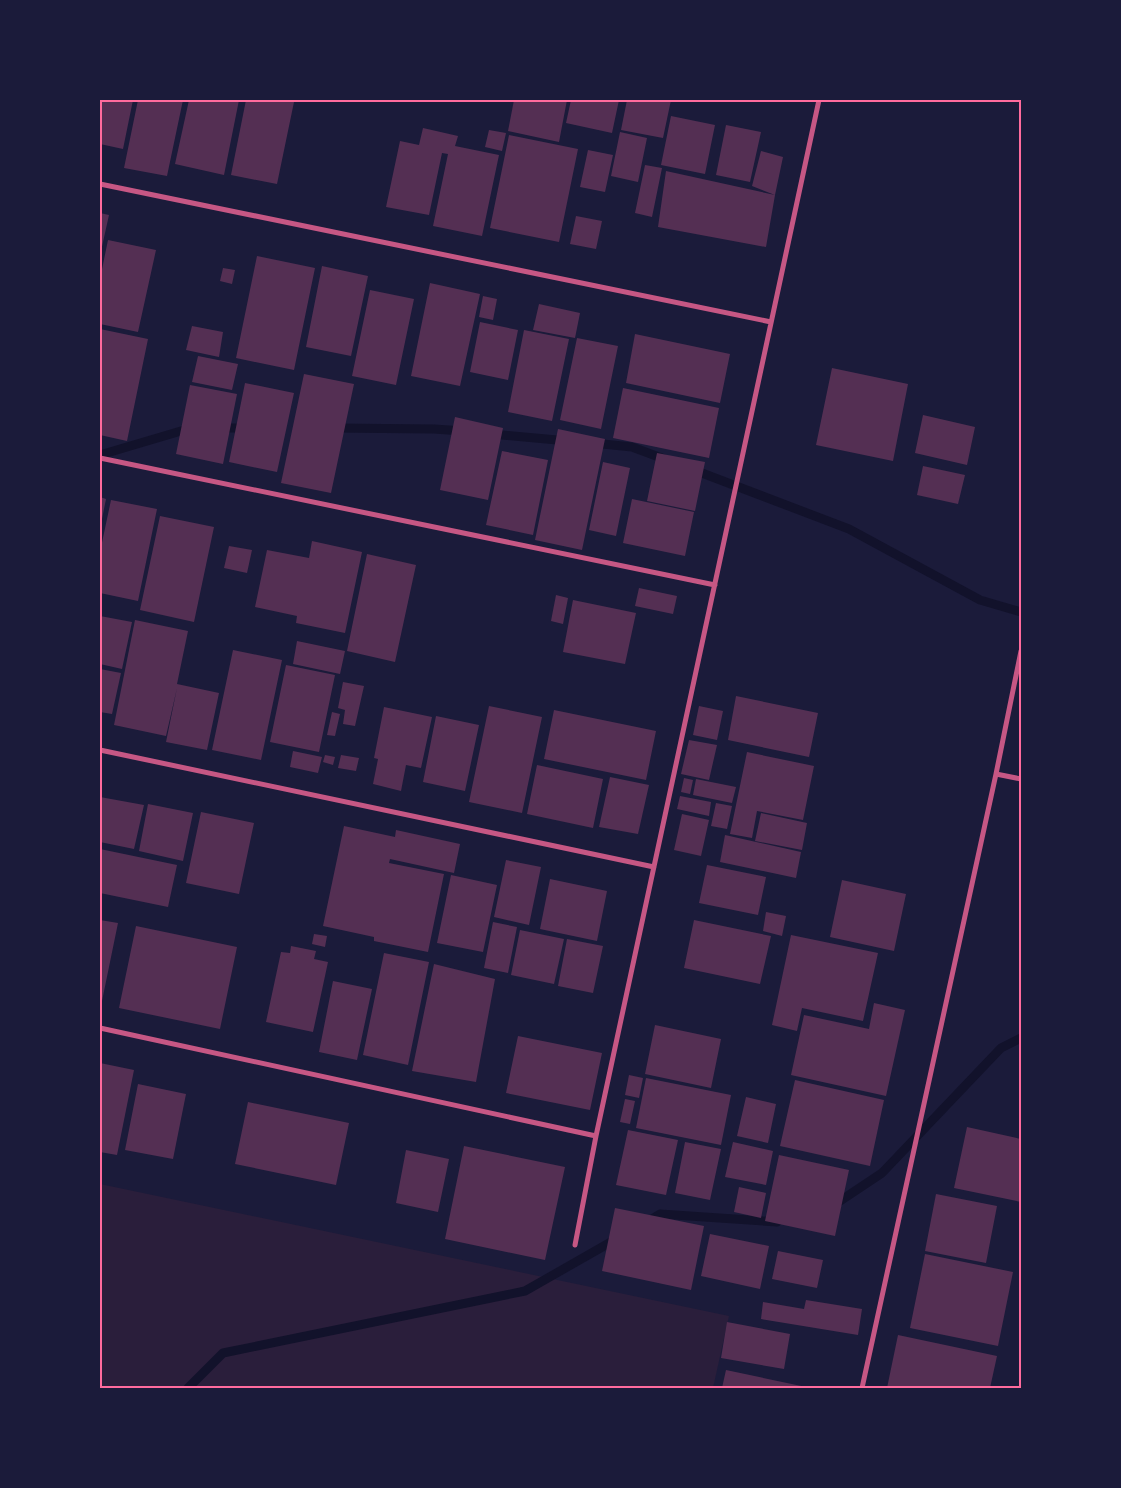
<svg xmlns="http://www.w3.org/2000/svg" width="1121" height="1488" font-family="'Varela Round',sans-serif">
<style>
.green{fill:#2a1e3b}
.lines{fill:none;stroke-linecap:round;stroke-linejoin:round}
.stream{stroke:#12122b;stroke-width:9}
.building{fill:#542f53}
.minor{stroke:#c65784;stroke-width:5}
.neatline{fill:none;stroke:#ff6b9d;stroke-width:2}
</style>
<rect width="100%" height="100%" fill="#1b1b3a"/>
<path class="green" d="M 100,1184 L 729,1316 L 713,1388 L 100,1388 Z"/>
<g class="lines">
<path class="stream" d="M 219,428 L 248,428
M 334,428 L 434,429 L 463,431
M 491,434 L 568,441
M 593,443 L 632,447 L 667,460
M 100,455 L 191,428
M 694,470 L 849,529 L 980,600 L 1021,612
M 834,1205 L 882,1173 L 1001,1048 L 1021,1038
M 647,1222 L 660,1214 L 777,1222
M 188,1388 L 223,1353 L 525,1291 L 618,1238"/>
</g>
<path class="building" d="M 100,100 L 133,100 L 123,149 L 100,144 Z
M 138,100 L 183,100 L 167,176 L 124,168 Z
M 189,100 L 239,100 L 224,175 L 175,164 Z
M 246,100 L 284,100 L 294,102 L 277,184 L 231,175 Z
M 514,100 L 567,100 L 559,142 L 508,131 Z
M 571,100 L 619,100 L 612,133 L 566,123 Z
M 627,100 L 671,100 L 663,138 L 621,130 Z
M 671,116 L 715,125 L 705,174 L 661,165 Z
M 726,125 L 761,132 L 750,182 L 716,175 Z
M 423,128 L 458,136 L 455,146 L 499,155 L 482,236 L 433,226 L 448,154 L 442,153 L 429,215 L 386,207 L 400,141 L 419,145 Z
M 489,130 L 506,133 L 502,151 L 485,147 Z
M 620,132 L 647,138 L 638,182 L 611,176 Z
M 509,135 L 578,149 L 559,242 L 490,228 Z
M 588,150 L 613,155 L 605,192 L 580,187 Z
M 761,151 L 783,157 L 775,195 L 752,186 Z
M 645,165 L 662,168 L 652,217 L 635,213 Z
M 666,171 L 775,195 L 766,247 L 658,227 Z
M 100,213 L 109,215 L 101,251 L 100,251 Z
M 576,216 L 602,221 L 596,249 L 570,244 Z
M 108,240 L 156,250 L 138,332 L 100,324 L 100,279 Z
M 257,256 L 315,268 L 294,370 L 236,358 Z
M 322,266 L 368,276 L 351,356 L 306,347 Z
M 223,268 L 235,270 L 232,284 L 220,281 Z
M 430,283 L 480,294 L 460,386 L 411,376 Z
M 370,290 L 414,299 L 396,385 L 352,376 Z
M 483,296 L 497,299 L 493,320 L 479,317 Z
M 539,304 L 580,313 L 575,338 L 533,330 Z
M 480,322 L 518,330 L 508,380 L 470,372 Z
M 192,326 L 223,332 L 219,357 L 186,350 Z
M 100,329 L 148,339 L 127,441 L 100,435 Z
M 524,330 L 569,339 L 552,421 L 508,412 Z
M 635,334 L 730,354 L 720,403 L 626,383 Z
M 577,338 L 618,346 L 601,429 L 560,420 Z
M 198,356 L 238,364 L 232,390 L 192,382 Z
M 832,368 L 908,384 L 893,461 L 816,445 Z
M 304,374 L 354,384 L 331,493 L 281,483 Z
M 245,383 L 294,393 L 277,472 L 229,462 Z
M 190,385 L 237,394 L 223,464 L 176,454 Z
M 623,388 L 719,408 L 709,458 L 613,438 Z
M 923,415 L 975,427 L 967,465 L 915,453 Z
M 455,417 L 503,428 L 488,500 L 440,490 Z
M 558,429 L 605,439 L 582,550 L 535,540 Z
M 502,451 L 548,460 L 533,535 L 486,525 Z
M 657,453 L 705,462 L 695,511 L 647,501 Z
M 603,462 L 630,468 L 616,536 L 589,530 Z
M 923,466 L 965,475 L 958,504 L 917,495 Z
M 100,497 L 106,499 L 101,524 L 100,524 Z
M 632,499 L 694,512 L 685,556 L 623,543 Z
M 111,500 L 157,509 L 138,601 L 100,593 L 100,552 Z
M 160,516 L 214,527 L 194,622 L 140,610 Z
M 312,541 L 362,552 L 345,633 L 296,623 L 297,616 L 255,607 L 267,550 L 309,558 Z
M 229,546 L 252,550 L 247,573 L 224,568 Z
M 367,554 L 416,565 L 395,662 L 347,651 Z
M 639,588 L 677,596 L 673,614 L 635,606 Z
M 556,595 L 568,598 L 563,624 L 551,621 Z
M 573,600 L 636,613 L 625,664 L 563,652 Z
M 100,616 L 132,622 L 122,669 L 100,664 Z
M 135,620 L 188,631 L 177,684 L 219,693 L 207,750 L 166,742 L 177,688 L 166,736 L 114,725 Z
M 297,641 L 345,651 L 340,674 L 293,664 Z
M 233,650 L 282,660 L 261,760 L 212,750 Z
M 286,665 L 335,675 L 319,752 L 270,742 Z
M 100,669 L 121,673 L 112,714 L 100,712 Z
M 343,682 L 364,686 L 355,726 L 343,724 L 345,710 L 338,708 Z
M 736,696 L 818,713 L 809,757 L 728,740 Z
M 489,706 L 542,717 L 522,813 L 469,802 Z
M 699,706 L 723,711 L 717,740 L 693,735 Z
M 384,707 L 432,717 L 421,768 L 406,765 L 401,791 L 373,784 L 378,759 L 374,758 Z
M 554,710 L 656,731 L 646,780 L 544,759 Z
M 332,712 L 340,714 L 335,736 L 327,735 Z
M 436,716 L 479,725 L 465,791 L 423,782 Z
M 689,740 L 717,745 L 709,780 L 681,774 Z
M 293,751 L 322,757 L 318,773 L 290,767 Z
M 747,752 L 814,766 L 803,820 L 757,811 L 752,838 L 730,834 Z
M 325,755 L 335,757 L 333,765 L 323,762 Z
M 341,755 L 359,758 L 356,771 L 338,768 Z
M 537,765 L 603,779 L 593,828 L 527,814 Z
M 610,777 L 649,785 L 638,834 L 599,827 Z
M 684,778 L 693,780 L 690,794 L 681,792 Z
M 696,779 L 736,787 L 732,803 L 693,795 Z
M 680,796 L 711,802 L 709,816 L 677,809 Z
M 100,797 L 144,805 L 134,849 L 100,842 Z
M 716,803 L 732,806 L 727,829 L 711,826 Z
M 148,804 L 193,813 L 183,861 L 139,851 Z
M 201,812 L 254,823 L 239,894 L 186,883 Z
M 761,813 L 807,823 L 802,850 L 755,841 Z
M 682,814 L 709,820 L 701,856 L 674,850 Z
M 344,826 L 395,837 L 396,830 L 460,844 L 454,873 L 390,859 L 389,863 L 444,874 L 428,952 L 374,941 L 374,937 L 323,926 Z
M 725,835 L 801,852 L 796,878 L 720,862 Z
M 100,849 L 177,865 L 168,907 L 100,893 Z
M 506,860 L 541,867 L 529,925 L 494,917 Z
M 707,865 L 766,877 L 758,915 L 699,903 Z
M 451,875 L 497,885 L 483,952 L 437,943 Z
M 550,879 L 607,891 L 597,941 L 540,929 Z
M 842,880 L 906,894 L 894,951 L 830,937 Z
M 766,912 L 786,916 L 782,936 L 763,931 Z
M 100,920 L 118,923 L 102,1001 L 100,1001 Z
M 694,920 L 771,936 L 760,984 L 684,968 Z
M 493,922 L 517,927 L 508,973 L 484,968 Z
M 136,926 L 237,947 L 220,1029 L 119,1008 Z
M 520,930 L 564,939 L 554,984 L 511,975 Z
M 314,934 L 327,936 L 325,947 L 312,944 Z
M 791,935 L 878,953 L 863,1021 L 802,1008 L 797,1031 L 772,1025 Z
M 567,939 L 603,946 L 593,993 L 558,986 Z
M 291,946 L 316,951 L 314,959 L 328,962 L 313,1032 L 266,1022 L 281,952 L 290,953 Z
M 384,953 L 429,962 L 408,1065 L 363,1055 Z
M 434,964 L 495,979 L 476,1082 L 412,1071 Z
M 333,981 L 372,989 L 357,1060 L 319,1052 Z
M 874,1003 L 905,1010 L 886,1096 L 791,1075 L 804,1015 L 869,1029 Z
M 655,1025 L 721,1039 L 711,1088 L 645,1074 Z
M 518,1036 L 602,1053 L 590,1110 L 506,1093 Z
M 100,1063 L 134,1070 L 117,1155 L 100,1152 Z
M 629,1075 L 643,1078 L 639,1098 L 625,1095 Z
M 646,1078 L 731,1095 L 721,1145 L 636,1128 Z
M 795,1080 L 884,1100 L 870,1166 L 780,1146 Z
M 138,1084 L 186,1094 L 173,1159 L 125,1150 Z
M 746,1097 L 776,1104 L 768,1143 L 737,1136 Z
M 625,1099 L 635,1101 L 630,1124 L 620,1122 Z
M 248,1102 L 349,1123 L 336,1185 L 235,1164 Z
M 967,1127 L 1021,1139 L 1021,1202 L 954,1188 Z
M 628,1130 L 678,1140 L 666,1195 L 616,1185 Z
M 685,1142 L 721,1149 L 710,1200 L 675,1193 Z
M 733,1142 L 773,1151 L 766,1185 L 725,1177 Z
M 464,1146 L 565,1167 L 545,1260 L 445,1239 Z
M 406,1150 L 449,1159 L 438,1212 L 396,1203 Z
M 779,1155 L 849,1170 L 835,1236 L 765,1221 Z
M 739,1187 L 766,1193 L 761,1218 L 734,1212 Z
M 936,1194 L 997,1206 L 986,1263 L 925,1251 Z
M 615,1208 L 704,1226 L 691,1290 L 602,1271 Z
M 710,1234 L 769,1246 L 760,1289 L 701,1276 Z
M 778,1251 L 823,1260 L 817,1288 L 772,1279 Z
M 925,1254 L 1013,1272 L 998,1346 L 910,1328 Z
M 806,1300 L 862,1309 L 858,1335 L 761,1319 L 763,1302 L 804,1309 Z
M 727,1322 L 790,1334 L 784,1369 L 721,1358 Z
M 898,1335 L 997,1356 L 990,1388 L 887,1388 Z
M 726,1370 L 806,1387 L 806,1388 L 722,1388 Z"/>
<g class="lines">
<path class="minor" d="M 100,184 L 771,322
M 100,458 L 715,585
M 100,750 L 654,867
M 996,774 L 1021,779
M 100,1028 L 596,1136
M 575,1245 L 596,1136 L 819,100
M 862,1388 L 996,774 L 1021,651"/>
</g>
<rect width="1121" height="1488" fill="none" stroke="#1b1b3a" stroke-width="202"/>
<rect x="101" y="101" width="919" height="1286" class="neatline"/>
</svg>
